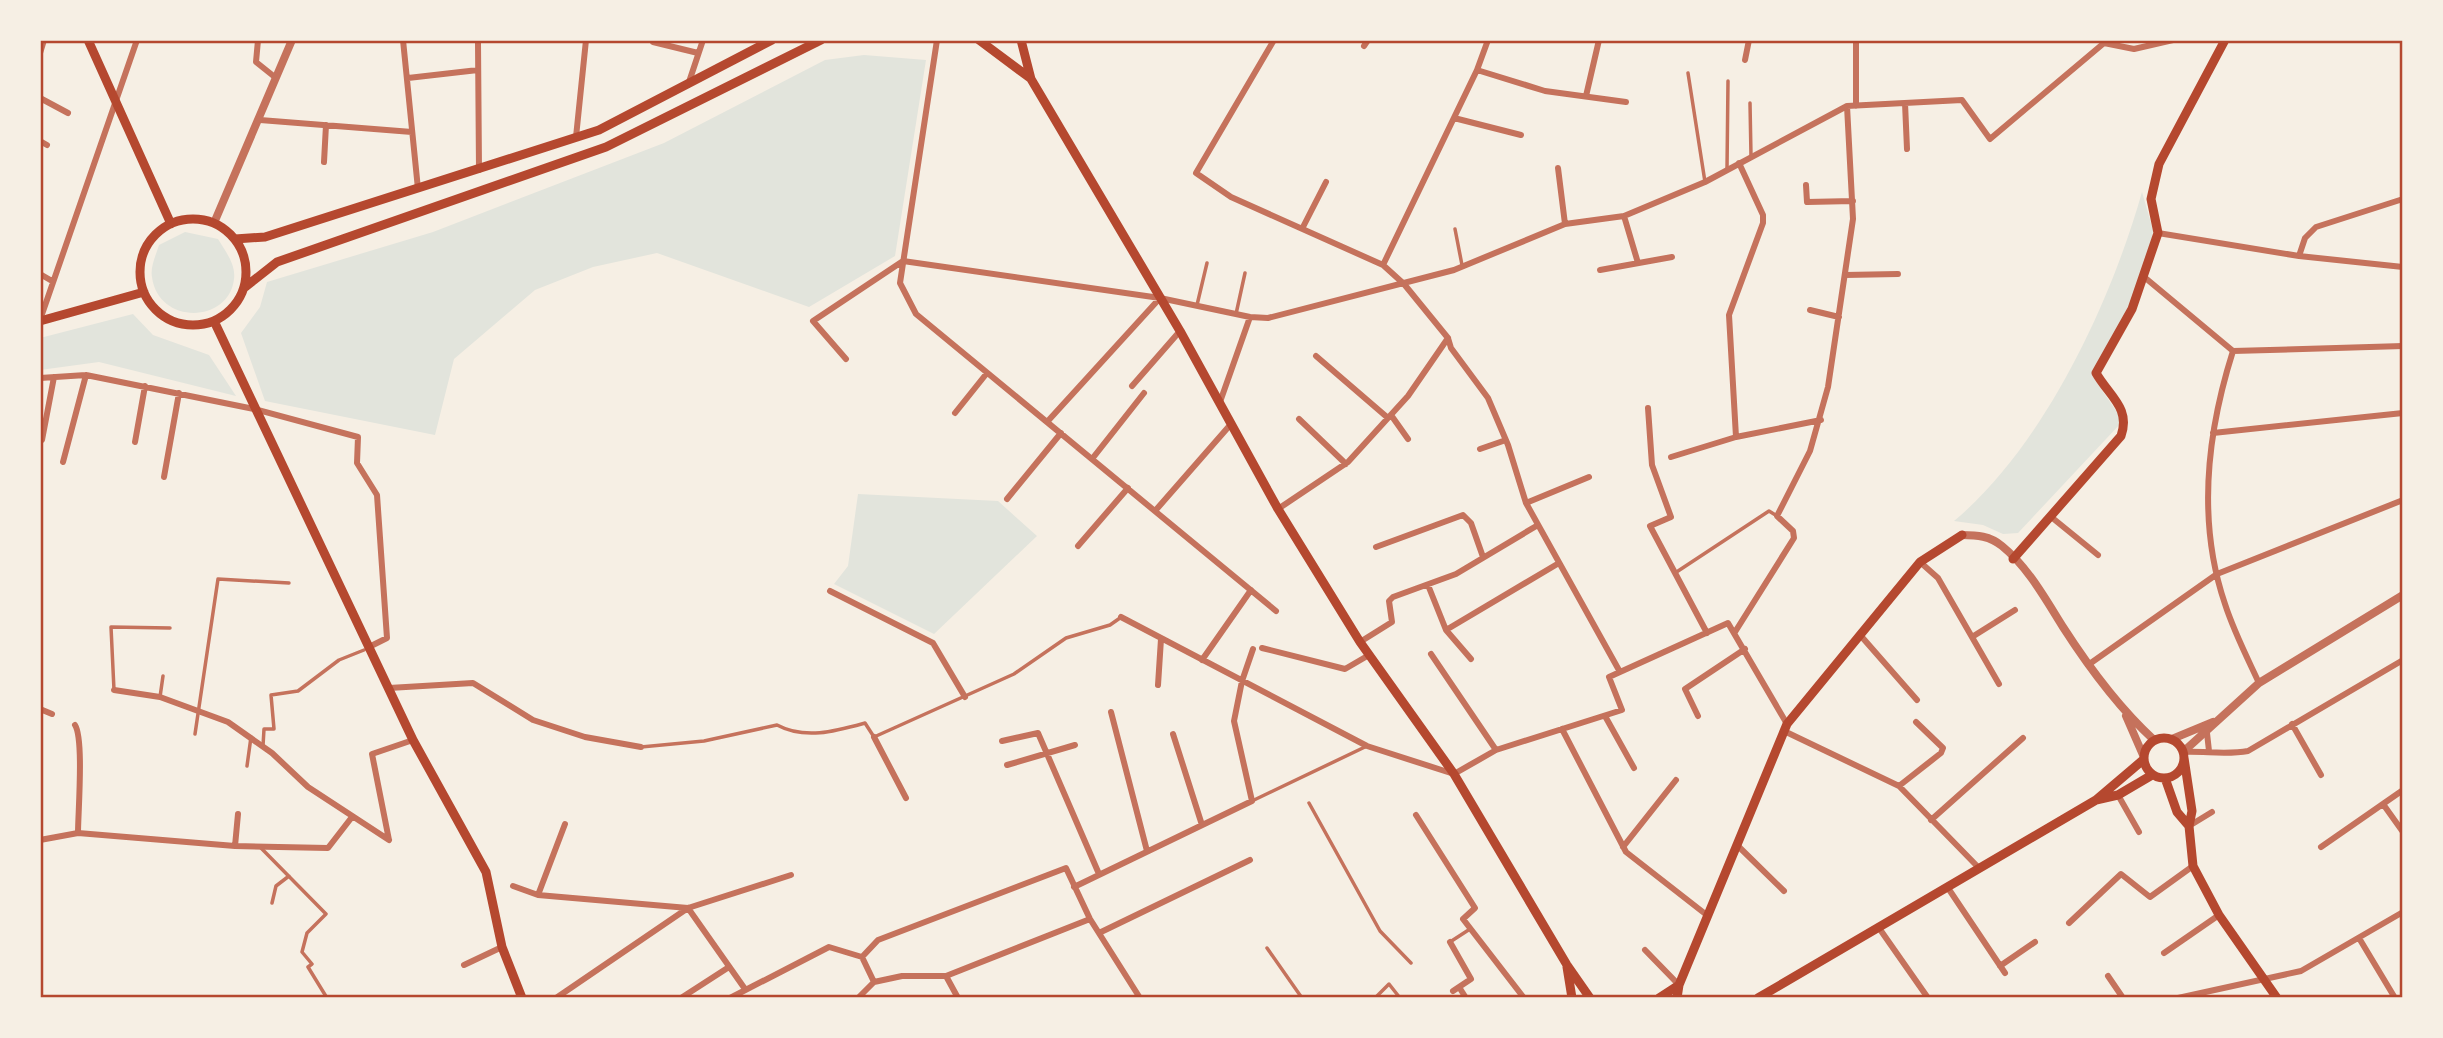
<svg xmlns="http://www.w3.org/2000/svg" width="2443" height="1038" font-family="Manrope,sans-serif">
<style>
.green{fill:#e2e4dc}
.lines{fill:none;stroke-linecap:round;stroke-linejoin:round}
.service{stroke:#c5725c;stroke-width:3.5}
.minor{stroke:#c5725c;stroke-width:6}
.tertiary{stroke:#c5725c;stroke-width:8}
.secondary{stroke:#b5482f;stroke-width:9}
.neatline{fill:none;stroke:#b5482f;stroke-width:2.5}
</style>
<rect width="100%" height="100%" fill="#f6efe4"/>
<path class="green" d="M 864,55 L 926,60 L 895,256 L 809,307 L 657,253 L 593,267 L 535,290 L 454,359 L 435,435 L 265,401 L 241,333 L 260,307 L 267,282 L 433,232 L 664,143 L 825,60 Z
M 2142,192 L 2153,230 L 2151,245 L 2129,308 L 2098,362 L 2095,380 L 2121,418 L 2121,423 L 2018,533 L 2003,534 L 1983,525 L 1954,521 C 2044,446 2111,302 2142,192 Z
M 185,232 L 218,239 C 225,251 236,264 234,279 C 229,324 158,325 152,277 C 150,267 156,255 159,245 Z
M 133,314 L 153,335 L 209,355 L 236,396 L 99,362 L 40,370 L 40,338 Z
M 858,494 L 998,501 L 1037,536 L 934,634 L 834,584 L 848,566 Z"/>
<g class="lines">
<path class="service" d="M 1688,73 L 1705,182
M 1750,103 L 1751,156
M 1727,169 L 1728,81
M 1455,229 L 1462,265
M 1197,305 L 1207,263
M 1236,314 L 1245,273
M 1675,573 L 1769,511 L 1777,516
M 114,690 L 111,627 L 170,628
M 160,697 L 163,676
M 195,734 L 218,579 L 289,583
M 263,746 L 264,729 L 274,729 L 271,695 L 298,691 L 339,660 L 364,650
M 641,747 L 704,741 L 777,725 C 805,740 836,731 865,723 L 874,737 L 1014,674 L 1066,638 L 1110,625 L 1120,618
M 247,766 L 251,737
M 1252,801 L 1367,746
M 1309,803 L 1380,931 L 1411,963
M 261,848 L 326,914 L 307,933 L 302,952 L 312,964 L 308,967 L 327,998
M 272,903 L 276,886 L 289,876
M 1450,942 L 1470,929
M 1267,948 L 1302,998
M 1375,998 L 1389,984 L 1400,998"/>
<path class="minor" d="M 258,40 L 256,62 L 276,78
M 403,40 L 418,189
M 937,40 L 900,283 L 916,314 L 1276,611
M 1274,40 L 1196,173 L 1231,197 L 1383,265 L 1404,284 L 1448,338 L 1451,348 L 1488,398 L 1508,445 L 1526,503 L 1620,672
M 653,42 L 698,53
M 478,43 L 479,170
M 2104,43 L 2134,49 L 2173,40
M 1364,46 L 1368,40
M 40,53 L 44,40
M 1745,60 L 1749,40
M 1477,70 L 1545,91 L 1626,102
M 408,78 L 478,70
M 688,85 L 703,40
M 1586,96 L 1599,40
M 40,98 L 68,113
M 1905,103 L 1907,149
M 1856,106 L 1856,40
M 1454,118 L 1521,135
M 260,120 L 412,132
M 576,137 L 586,40
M 40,141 L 47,145
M 324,162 L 326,125
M 1558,168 L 1565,224
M 1806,185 L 1807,202 L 1853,201
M 1624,216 L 1638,263
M 1303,227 L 1326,182
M 2158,233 L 2299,256 L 2403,267
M 2299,256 L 2305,238 L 2316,227 L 2403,199
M 1383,265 L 1477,70 L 1488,40
M 1600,270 L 1672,257
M 40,274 L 52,281
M 1845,275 L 1898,274
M 2143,276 L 2233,351
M 1810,310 L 1839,317
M 40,320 L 137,40
M 2233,351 C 2207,433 2197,522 2225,604 C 2234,632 2247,657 2259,683
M 2233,351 L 2403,346
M 1316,356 L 1388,418
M 846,359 L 813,321 L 903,261 L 1160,298 L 1250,317 L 1268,318 L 1454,270 L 1565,224 L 1624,216 L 1705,182 L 1847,106 L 1962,100 L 1990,139 L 2104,43
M 40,378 L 86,375 L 254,409 L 358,437 L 357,463 L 377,495 L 387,638 L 369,647
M 1132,386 L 1180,331
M 1220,402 L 1250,317
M 1648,408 L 1652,465 L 1671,517 L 1650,526 L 1707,633
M 955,413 L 987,373
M 1391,415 L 1408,439
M 1299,419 L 1346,464
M 1047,422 L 1160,298
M 2213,433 L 2403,413
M 1736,437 L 1729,315 L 1763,223 L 1763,215 L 1739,163
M 42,440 L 54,377
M 135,442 L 145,386
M 1480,449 L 1506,440
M 1671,457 L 1736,437 L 1821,420
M 1092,459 L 1144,393
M 63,462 L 86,375
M 164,477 L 179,393
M 1007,499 L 1061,433
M 1526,503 L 1589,477
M 1278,509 L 1348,462 L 1408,396 L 1448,338
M 1155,511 L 1231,424
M 2050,516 L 2098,555
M 1078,546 L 1128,488
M 1376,547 L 1463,515 L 1471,523 L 1483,557
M 1920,562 L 1938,578 L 1999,684
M 1428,585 L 1446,630 L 1471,659
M 830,591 L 933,643 L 965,697
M 1121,617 L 1367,746 L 1454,774 L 1496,750 L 1622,710 L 1609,677 L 1728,623 L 1787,724
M 1446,630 L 1559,563
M 1735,632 L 1794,538 L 1793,531 L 1777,516 L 1810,451 L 1828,387 L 1853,219 L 1847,106
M 1861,636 L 1917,700
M 1972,637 L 2015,610
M 1360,642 L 1392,622 L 1389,601 L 1393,597 L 1456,574 L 1538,525
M 1262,648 L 1345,669 L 1369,655
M 1431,654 L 1496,750
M 1202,660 L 1251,590
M 2088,665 L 2217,574 L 2403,500
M 1158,685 L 1161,639
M 389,688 L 473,683 L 533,720 L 585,737 L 641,747
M 114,690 L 160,697 L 228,722 L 272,753 L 308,787 L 389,840
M 40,709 L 52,714
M 1111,712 L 1147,851
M 1605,716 L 1634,768
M 1698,716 L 1685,689 L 1745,649
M 2292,724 L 2321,775
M 75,725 C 84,739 78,813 78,833
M 1562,729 L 1626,852 L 1708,916
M 1784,731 L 1899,786 L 1978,867
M 2207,733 L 2209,751
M 1173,734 L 1202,825
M 874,737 L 906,798
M 1002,741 L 1038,733 L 1099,874
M 2183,752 C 2205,751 2227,755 2248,751 L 2403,660
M 1007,765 L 1075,745
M 1899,786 L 1941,753 L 1943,748 L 1916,722
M 2118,795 L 2139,832
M 2383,804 L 2403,832
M 1416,815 L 1475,908 L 1463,919 L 1524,998
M 1931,820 L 2023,738
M 2189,826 L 2212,812
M 40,840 L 78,833 L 235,846 L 328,848 L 352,817
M 389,840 L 372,754 L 413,740
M 235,846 L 238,814
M 1738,846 L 1784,891
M 1623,847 L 1676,780
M 2321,847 L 2403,790
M 513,886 L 538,895 L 688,908 L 791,875
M 1074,887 L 1252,801 L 1234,721 L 1242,681 L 1253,649
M 1948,888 L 2005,973
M 538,895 L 565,824
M 2069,923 L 2121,874 L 2150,897 L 2193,866
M 1879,928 L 1928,998
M 1099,933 L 1250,860
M 2359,938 L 2395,998
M 1450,942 L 1471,979 L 1453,991
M 1645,950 L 1679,985
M 2164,953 L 2219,915
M 464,965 L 502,947
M 2000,966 L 2035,942
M 946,976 L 958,998
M 2108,976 L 2123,998
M 874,982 L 902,976 L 946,976 L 1090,919
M 1459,987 L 1466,998
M 556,998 L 688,908 L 745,989
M 681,998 L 729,967
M 730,998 L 829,947 L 862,957 L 878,940 L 1066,868 L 1090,919 L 1140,998
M 858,998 L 874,982 L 862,957
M 2178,998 L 2301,971 L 2403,912"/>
<path class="tertiary" d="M 214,223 L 292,40
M 1962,535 C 1977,535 1990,536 2002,546 C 2028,567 2046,600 2063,627 C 2090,669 2118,707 2154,740
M 2126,716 L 2143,755
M 2172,739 L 2213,722
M 2183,752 L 2259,683 L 2403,595"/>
<path class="secondary" d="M 88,40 L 171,224
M 979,40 L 1030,78
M 1021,40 L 1031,79 L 1180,331 L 1278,509 L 1360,642 L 1454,774 L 1567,965 L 1590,998
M140 272a53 53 0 1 1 106 0a53 53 0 1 1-106 0Z
M 235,239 L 265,237 L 599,130 L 772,40
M 244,288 L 277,262 L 606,147 L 821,40
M 40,321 L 144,292
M 214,321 L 413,740 L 486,872 L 502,947 L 522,998
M 2013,559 L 2121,436 C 2131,408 2109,396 2096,373 L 2132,309 L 2158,233 L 2151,199 L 2159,164 L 2225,40
M2144 758a20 20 0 1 1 40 0a20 20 0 1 1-40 0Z
M 2184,758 L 2192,811 L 2189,826 L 2193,866 L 2219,915 L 2277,998
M 2165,778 L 2177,812 L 2189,826
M 2096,800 L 2118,795 L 2152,775
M 1567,967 L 1572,998
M 1659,998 L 1679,985
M 1677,998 L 1679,985 L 1787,724 L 1920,562 L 1962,535
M 1758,998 L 2096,800 L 2143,760"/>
</g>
<rect width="2443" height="1038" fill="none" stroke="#f6efe4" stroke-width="84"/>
<rect x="42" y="42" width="2359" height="954" class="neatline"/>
</svg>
